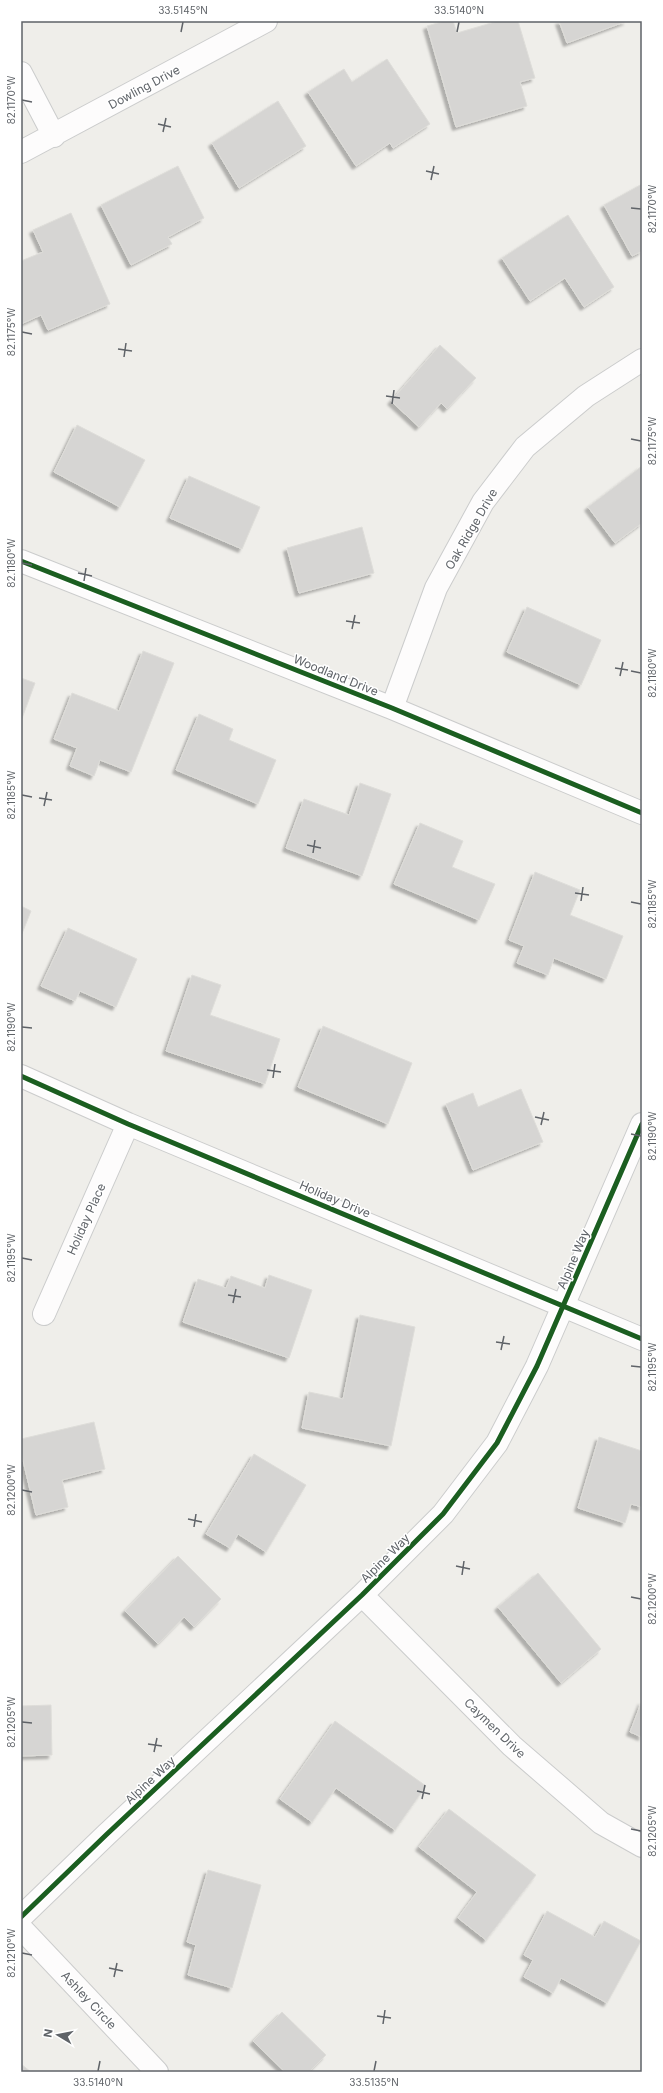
<svg xmlns="http://www.w3.org/2000/svg" width="663" height="2093" font-family="Inter,sans-serif">
<style>
.building{fill:#d6d5d3;stroke:#deddd9;filter:url(#shadow)}
.lines{fill:none;stroke-linecap:round;stroke-linejoin:round}
.minor-casing{stroke:#cbcccc;stroke-width:24}
.minor{stroke:#fdfcfc;stroke-width:22}
.cycleway-casing{stroke:#fff;stroke-width:8}
.cycleway{stroke:#1b5e20;stroke-width:5}
.ticks{fill:none;stroke:#5f6368;stroke-width:1.5}
.labels{text-anchor:middle;dominant-baseline:central;stroke-width:3;stroke-linejoin:round;paint-order:stroke}
.street-label{font-size:12px;fill:#5f6368;stroke:#fff}
.neatline{fill:none;stroke:#5f6368;stroke-width:1.5}
.ticks-label{font-size:10px;text-anchor:middle;fill:#5f6368}
</style>
<defs>
<filter id="shadow"><feDropShadow dx="-3.5" dy="3.5" stdDeviation="1" flood-color="#0004"/></filter>
</defs>
<rect width="100%" height="100%" fill="#efeeea"/>
<path class="building" d="M 445,21 L 453,21 L 457,33 L 498,21 L 518,21 L 535,78 L 520,82 L 527,106 L 456,127 L 427,26 Z
M 559,21 L 627,21 L 567,43 Z
M 387,59 L 430,124 L 393,148 L 390,143 L 356,166 L 308,92 L 344,69 L 352,82 Z
M 278,101 L 306,146 L 239,188 L 212,143 Z
M 178,166 L 204,218 L 168,237 L 172,244 L 131,265 L 101,205 Z
M 642,184 L 642,251 L 632,256 L 604,205 Z
M 71,213 L 110,304 L 48,330 L 41,315 L 21,324 L 21,261 L 43,252 L 33,230 Z
M 568,215 L 614,287 L 584,307 L 565,278 L 530,301 L 502,258 Z
M 440,345 L 476,378 L 447,409 L 441,403 L 419,427 L 391,401 Z
M 77,425 L 145,460 L 120,507 L 54,472 Z
M 642,466 L 642,523 L 615,543 L 588,507 Z
M 189,476 L 260,507 L 242,549 L 170,518 Z
M 362,527 L 374,573 L 299,593 L 287,548 Z
M 527,607 L 601,640 L 581,685 L 507,652 Z
M 143,651 L 174,663 L 131,772 L 100,760 L 94,776 L 70,766 L 77,748 L 54,739 L 72,693 L 119,711 Z
M 21,678 L 35,683 L 21,721 Z
M 199,714 L 233,729 L 229,740 L 276,760 L 258,804 L 176,770 Z
M 360,783 L 391,794 L 362,876 L 286,848 L 304,799 L 349,815 Z
M 420,823 L 463,841 L 452,867 L 495,884 L 479,920 L 394,884 Z
M 535,872 L 580,890 L 570,915 L 623,936 L 606,979 L 554,958 L 548,975 L 517,963 L 524,946 L 509,940 Z
M 21,906 L 31,911 L 21,936 Z
M 68,928 L 137,959 L 116,1007 L 80,991 L 75,1001 L 41,986 Z
M 192,975 L 221,985 L 210,1015 L 280,1039 L 265,1084 L 166,1051 Z
M 323,1026 L 412,1063 L 388,1124 L 298,1087 Z
M 521,1089 L 543,1142 L 473,1170 L 446,1104 L 473,1093 L 478,1107 Z
M 269,1275 L 312,1290 L 289,1358 L 183,1322 L 198,1279 L 226,1288 L 231,1276 L 265,1288 Z
M 360,1315 L 415,1327 L 391,1446 L 302,1428 L 309,1392 L 343,1399 Z
M 94,1422 L 105,1469 L 62,1480 L 68,1507 L 36,1515 L 21,1452 L 21,1439 Z
M 599,1437 L 642,1451 L 642,1507 L 631,1504 L 625,1523 L 578,1508 Z
M 254,1454 L 306,1485 L 266,1552 L 238,1534 L 230,1548 L 206,1534 Z
M 178,1556 L 221,1599 L 194,1627 L 184,1617 L 158,1644 L 125,1611 Z
M 538,1573 L 601,1649 L 561,1683 L 498,1607 Z
M 642,1701 L 642,1737 L 630,1732 Z
M 51,1705 L 52,1755 L 21,1756 L 21,1706 Z
M 335,1721 L 426,1786 L 395,1830 L 336,1788 L 312,1822 L 280,1799 Z
M 449,1809 L 536,1875 L 486,1940 L 458,1918 L 477,1892 L 419,1847 Z
M 208,1870 L 261,1885 L 232,1988 L 188,1975 L 196,1945 L 187,1942 Z
M 547,1911 L 595,1937 L 604,1921 L 641,1941 L 607,2003 L 561,1978 L 553,1993 L 524,1977 L 533,1960 L 524,1955 Z
M 282,2012 L 326,2055 L 309,2072 L 285,2072 L 253,2041 Z
M 21,2064 L 31,2072 L 21,2072 Z"/>
<g class="lines">
<defs>
<path id="minor" d="M 21,73 L 54,136
M 21,152 L 266,21
M 21,561 L 392,708 L 642,813
M 392,708 L 436,588 L 483,502 L 525,447 L 586,396 L 642,360
M 21,1076 L 128,1124 L 642,1339
M 44,1314 L 128,1124
M 362,1595 L 512,1746 L 601,1823 L 642,1846
M 21,1917 L 106,1835 L 362,1595 L 443,1514 L 497,1443 L 537,1366 L 642,1124
M 21,1928 L 157,2072"/>
</defs>
<use href="#minor" class="minor-casing"/>
<use href="#minor" class="minor"/>
<defs>
<path id="cycleway" d="M 21,561 L 392,708 L 642,813
M 21,1076 L 128,1124 L 642,1339
M 21,1917 L 106,1835 L 362,1595 L 443,1514 L 497,1443 L 537,1366 L 642,1124"/>
</defs>
<use href="#cycleway" class="cycleway-casing"/>
<use href="#cycleway" class="cycleway"/>
</g>
<path class="ticks" d="M 181,32 L 183,22M 457,32 L 459,22M 22,100 L 32,102M 158,124 L 171,127M 163,132 L 166,118M 426,171 L 439,174M 431,180 L 434,166M 631,208 L 641,209M 22,332 L 32,334M 118,349 L 132,351M 124,357 L 126,343M 386,396 L 400,398M 392,404 L 394,390M 631,439 L 641,441M 22,563 L 32,565M 78,573 L 92,576M 84,581 L 86,568M 346,621 L 360,623M 352,629 L 355,615M 615,668 L 628,670M 631,671 L 641,673M 620,676 L 623,662M 22,795 L 32,797M 39,798 L 52,800M 44,806 L 47,792M 307,845 L 321,848M 313,853 L 315,840M 575,893 L 589,895M 581,901 L 583,887M 631,902 L 641,904M 22,1027 L 32,1028M 267,1070 L 281,1072M 273,1078 L 275,1064M 535,1117 L 549,1120M 541,1125 L 544,1112M 631,1134 L 641,1136M 22,1258 L 32,1260M 228,1295 L 241,1297M 233,1303 L 236,1289M 496,1342 L 510,1344M 501,1350 L 504,1336M 631,1366 L 641,1367M 22,1490 L 32,1492M 188,1519 L 202,1522M 194,1527 L 196,1514M 456,1566 L 470,1569M 462,1575 L 464,1561M 631,1597 L 641,1599M 22,1722 L 32,1723M 148,1744 L 162,1746M 154,1752 L 157,1738M 417,1791 L 430,1794M 422,1799 L 425,1785M 631,1829 L 641,1831M 22,1953 L 32,1955M 109,1968 L 123,1971M 114,1977 L 117,1963M 377,2016 L 391,2018M 383,2024 L 385,2010M 98,2071 L 100,2061M 374,2071 L 376,2061"/>
<g class="labels">
<g class="street-label">
<text transform="translate(144 87) rotate(-28)">Dowling Drive</text>
<text transform="translate(471 529) rotate(-60)">Oak Ridge Drive</text>
<text transform="translate(336 675) rotate(22)">Woodland Drive</text>
<text transform="translate(335 1199) rotate(23)">Holiday Drive</text>
<text transform="translate(86 1219) rotate(-66)">Holiday Place</text>
<text transform="translate(573 1259) rotate(-67)">Alpine Way</text>
<text transform="translate(385 1558) rotate(-45)">Alpine Way</text>
<text transform="translate(495 1728) rotate(44)">Caymen Drive</text>
<text transform="translate(150 1780) rotate(-43)">Alpine Way</text>
<text transform="translate(89 2000) rotate(47)">Ashley Circle</text>
</g>
</g>
<rect width="663" height="2093" fill="none" stroke="#ffffff" stroke-width="44"/>
<g transform="translate(58 2035) rotate(280)" stroke="#ffffff" stroke-width="3" paint-order="stroke">
<path d="M0-3L7 15L0 10L-7 15Z" fill="#5f6368"/>
<text y="-6" font-size="11" font-weight="bold" text-anchor="middle" fill="#5f6368">N</text>
</g>
<rect x="22" y="22" width="619" height="2049" class="neatline"/>
<g class="ticks-label">
<text x="183" y="14">33.5145°N</text>
<text x="459" y="14">33.5140°N</text>
<text transform="translate(11 100) rotate(-90)" y="4">82.1170°W</text>
<text transform="translate(652 209) rotate(-90)" y="4">82.1170°W</text>
<text transform="translate(11 332) rotate(-90)" y="4">82.1175°W</text>
<text transform="translate(652 441) rotate(-90)" y="4">82.1175°W</text>
<text transform="translate(11 563) rotate(-90)" y="4">82.1180°W</text>
<text transform="translate(652 673) rotate(-90)" y="4">82.1180°W</text>
<text transform="translate(11 795) rotate(-90)" y="4">82.1185°W</text>
<text transform="translate(652 904) rotate(-90)" y="4">82.1185°W</text>
<text transform="translate(11 1027) rotate(-90)" y="4">82.1190°W</text>
<text transform="translate(652 1136) rotate(-90)" y="4">82.1190°W</text>
<text transform="translate(11 1258) rotate(-90)" y="4">82.1195°W</text>
<text transform="translate(652 1367) rotate(-90)" y="4">82.1195°W</text>
<text transform="translate(11 1490) rotate(-90)" y="4">82.1200°W</text>
<text transform="translate(652 1599) rotate(-90)" y="4">82.1200°W</text>
<text transform="translate(11 1722) rotate(-90)" y="4">82.1205°W</text>
<text transform="translate(652 1831) rotate(-90)" y="4">82.1205°W</text>
<text transform="translate(11 1953) rotate(-90)" y="4">82.1210°W</text>
<text x="98" y="2086">33.5140°N</text>
<text x="374" y="2086">33.5135°N</text>
</g>
</svg>
